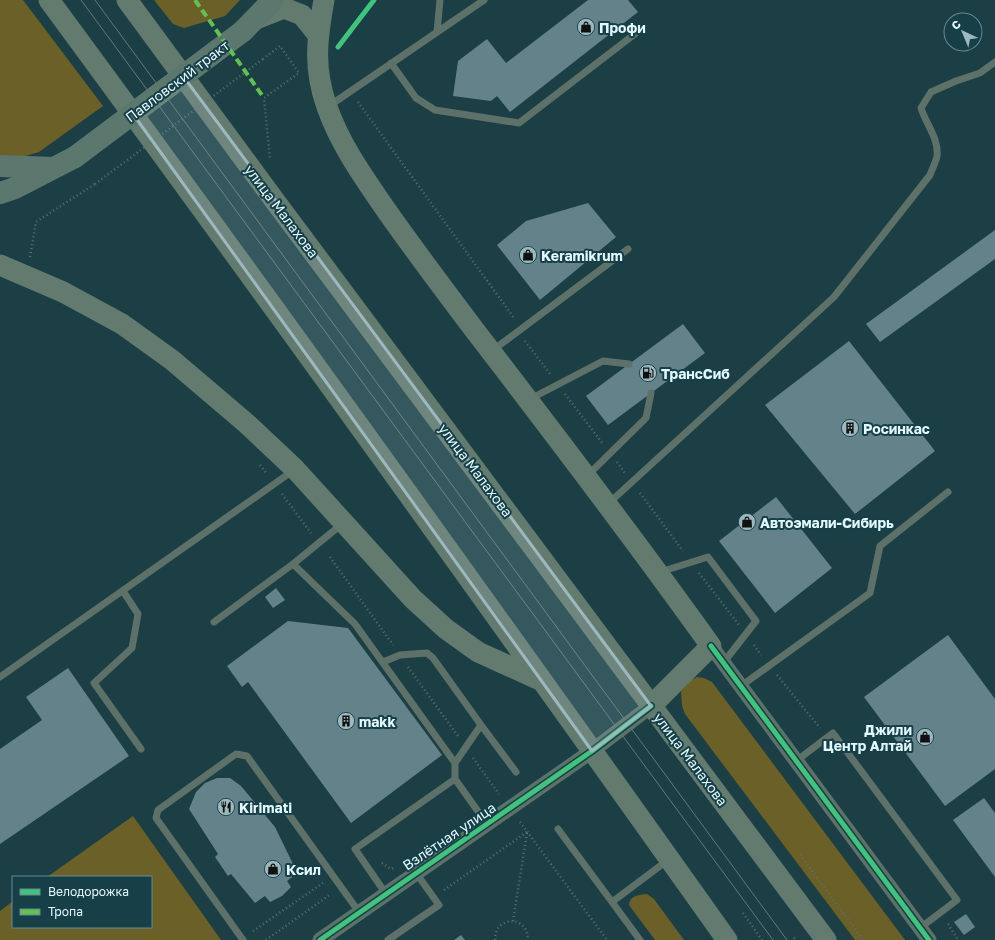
<svg xmlns="http://www.w3.org/2000/svg" width="995" height="940" font-family="'Golos Text',sans-serif">
<style>
.green{fill:#6b6027}
.building{fill:#648289}
.lines{fill:none;stroke-linecap:round;stroke-linejoin:round}
.path{stroke:#5c6f6b;stroke-width:2.5;stroke-dasharray:1 3;stroke-linecap:butt}
.lane{stroke:#5d7168;stroke-width:7}
.street{stroke:#5d7168;stroke-width:15}
.secondary{stroke:#637a6f;stroke-width:21}
.primary{stroke:#5c786e;stroke-width:22}
.tram{stroke:#647976;stroke-width:1}
.path-bridge{stroke:#5c6f6b;stroke-width:2.5;stroke-dasharray:1 3;stroke-linecap:butt}
.primary-bridge{stroke:#5c786e;stroke-width:22}
.quiet{stroke:#63c152;stroke-width:4;stroke-dasharray:8 4;stroke-linecap:butt}
.cycleway-casing{stroke:#163f48;stroke-width:8}
.cycleway{stroke:#40c37c;stroke-width:5}
.marked{fill:#9db8be;fill-opacity:0.2;stroke:#9db8be;stroke-width:3;stroke-linejoin:round}
.labels{text-anchor:middle;dominant-baseline:central;stroke-width:4;stroke-linejoin:round;paint-order:stroke}
.poi-label{font-size:14px;font-weight:bold;fill:#e3f9fe;stroke:#163f48;text-anchor:start}
.street-label{font-size:14px;fill:#e3f9fe;stroke:#163f48}
</style>
<rect width="100%" height="100%" fill="#1c3f46"/>
<path class="green" d="M 0,0 L 23,0 L 103,106 L 39,152 L 22,157 L 0,156 Z
M 154,0 L 240,0 L 225,16 L 184,28 L 173,24 Z
M 697,677 L 704,678 L 712,682 L 905,940 L 855,940 L 685,714 L 682,706 L 681,691 L 691,680 Z
M 133,816 L 221,940 L 0,940 L 0,911 L 13,901 L 13,927 L 151,927 L 151,877 L 47,877 Z
M 647,894 L 654,899 L 684,940 L 655,940 L 629,905 C 630,895 639,895 647,894 Z"/>
<path class="building" d="M 588,0 L 628,0 L 638,12 L 510,112 L 497,96 L 491,101 L 453,96 L 458,61 L 487,39 L 506,63 Z
M 588,203 L 616,237 L 540,300 L 497,245 L 526,221 Z
M 995,230 L 995,259 L 880,342 L 866,324 Z
M 683,324 L 705,353 L 608,425 L 586,396 Z
M 849,341 L 935,451 L 855,514 L 765,405 Z
M 776,497 L 832,568 L 775,613 L 719,541 Z
M 276,588 L 285,600 L 273,608 L 265,597 Z
M 288,621 L 348,628 L 442,755 L 351,823 L 248,682 L 242,687 L 227,666 Z
M 948,635 L 995,699 L 995,769 L 945,806 L 864,697 Z
M 68,668 L 129,756 L 0,844 L 0,749 L 42,720 L 26,697 Z
M 217,778 L 230,778 L 241,786 L 251,798 L 275,827 L 294,866 L 295,875 L 287,881 L 291,887 L 282,896 L 270,902 L 265,896 L 255,903 L 231,874 L 228,876 L 215,857 L 218,854 L 189,809 L 196,792 L 205,783 Z
M 984,798 L 995,813 L 995,877 L 953,820 Z
M 966,914 L 975,927 L 964,935 L 954,922 Z
M 461,935 L 465,940 L 454,940 Z"/>
<g class="lines">
<path class="path" d="M 263,59 L 280,46 L 299,73 L 264,98 L 270,159
M 358,102 L 514,318
M 30,257 L 36,222 L 95,184
M 525,341 L 550,374
M 565,394 L 603,444
M 617,462 L 625,473
M 260,465 L 267,474
M 640,493 L 683,551
M 282,494 L 311,533
M 330,557 L 393,645
M 699,573 L 739,625
M 754,645 L 761,655
M 408,667 L 458,736
M 777,675 L 820,728
M 473,758 L 499,794
M 520,822 L 607,940
M 800,855 L 863,940
M 382,863 L 391,869 L 393,868
M 444,890 L 527,832
M 743,913 L 762,940
M 513,921 L 527,833
M 948,924 L 958,940
M 253,931 L 323,883
M 794,938 L 796,940
M 266,940 L 331,894
M 495,940 C 494,916 528,914 528,940"/>
<path class="lane" d="M 437,32 L 440,0
M 391,63 L 416,98 L 435,110 L 519,123 L 640,30
M 329,106 L 484,0
M 493,350 L 628,249
M 530,399 L 603,361 L 629,364
M 588,475 L 646,418 L 651,393
M 609,503 L 834,297 L 930,175 C 932,169 936,162 937,156 C 939,139 926,124 921,108 L 931,92 L 956,81 L 980,73 L 995,62
M 293,564 L 355,624 L 455,763 L 455,779
M 660,572 L 708,557 L 756,621 L 724,662
M 123,591 L 138,614 L 132,648 L 94,683 L 141,749
M 214,622 L 293,564 L 342,524
M 383,662 L 400,655 L 427,653 L 433,658 L 481,725 L 455,763
M 0,677 L 294,470
M 741,686 L 870,593 L 880,546 L 948,492
M 481,725 L 516,772
M 796,761 L 833,733 L 957,900 L 920,928
M 558,829 L 612,902
M 386,894 L 355,849 L 455,779 L 487,824
M 243,940 L 156,818 L 158,810 L 236,754 L 247,756 L 359,912
M 388,940 L 439,905 L 416,873
M 640,940 L 612,902 L 668,860"/>
<path class="street" d="M 711,646 L 929,940
M 320,940 L 592,751 L 651,706"/>
<path class="secondary" d="M 49,0 C 278,311 503,625 727,940
M 127,0 L 272,197 L 826,940
M 324,0 C 317,39 313,68 327,107 C 340,144 362,175 384,207 C 414,250 445,291 476,332 C 556,436 635,540 711,646 L 651,706
M 256,19 L 284,8 L 302,15 L 318,35
M 0,265 L 63,292 L 122,324 L 172,360 L 246,423 L 295,469 L 413,599 L 446,629 L 478,652 L 542,681"/>
<path class="primary" d="M 243,31 L 273,0
M 0,166 L 53,168
M 0,193 L 15,188 L 75,157"/>
<path class="tram" d="M 81,0 L 773,940
M 95,0 L 787,940"/>
<path class="path-bridge" d="M 95,184 L 263,59"/>
<path class="primary-bridge" d="M 75,157 L 243,31"/>
<path class="quiet" d="M 195,0 L 264,98"/>
<defs>
<path id="cycleway" d="M 338,47 L 374,0
M 711,646 L 929,940
M 320,940 L 592,751 L 651,706"/>
</defs>
<use href="#cycleway" class="cycleway-casing"/>
<use href="#cycleway" class="cycleway"/>
</g>
<path class="marked" d="M 183,76 L 651,706 L 592,751 L 133,114 Z"/>
<defs>
<symbol id="shop-disc" viewBox="-11 -11 22 22"><circle r="9.5" fill="#9db8be" stroke="#163f48"/><path d="M-5-2.5h2.3a2.7 3.5 0 0 1 5.4 0H5L5.5 6h-11ZM-1.5-2.5h3a1.5 2.3 0 0 0-3 0Z" fill="#111"/></symbol>
<symbol id="fuel-disc" viewBox="-11 -11 22 22"><circle r="9.5" fill="#9db8be" stroke="#163f48"/><path d="M-5.5-6h7V0h2V4h1.3V-2.5L3-4.5l.8-.8L6-3V5H2.5V1h-1V6h-7ZM-4.2-4.7v3.2H.2V-4.7Z" fill="#111"/></symbol>
<symbol id="building-disc" viewBox="-11 -11 22 22"><circle r="9.5" fill="#9db8be" stroke="#163f48"/><path d="M-4-6H4V6H1V3H-1V6H-4ZM-2.5-4.3h1.7v1.8h-1.7ZM.8-4.3h1.7v1.8H.8ZM-2.5-1h1.7V.8h-1.7ZM.8-1h1.7V.8H.8Z" fill="#111"/></symbol>
<symbol id="restaurant-disc" viewBox="-11 -11 22 22"><circle r="9.5" fill="#9db8be" stroke="#163f48"/><path d="M-5-6h1v4h1v-4h1v4h1v-4h1v5L-1.5 .5V6h-2V.5L-5-1ZM5-6V6H3V1.5H1.5Q1.5-4 5-6Z" fill="#111"/></symbol>
</defs>
<g fill-rule="evenodd">
<use href="#shop-disc" x="576" y="17" width="20" height="20"/>
<use href="#shop-disc" x="518" y="245" width="20" height="20"/>
<use href="#fuel-disc" x="638" y="363" width="20" height="20"/>
<use href="#building-disc" x="840" y="418" width="20" height="20"/>
<use href="#shop-disc" x="737" y="512" width="20" height="20"/>
<use href="#building-disc" x="336" y="711" width="20" height="20"/>
<use href="#shop-disc" x="915" y="727" width="20" height="20"/>
<use href="#restaurant-disc" x="216" y="797" width="20" height="20"/>
<use href="#shop-disc" x="263" y="859" width="20" height="20"/>
</g>
<g class="labels">
<g class="poi-label">
<text x="599" y="27">Профи</text>
<text x="541" y="255">Keramikrum</text>
<text x="661" y="373">ТрансСиб</text>
<text x="863" y="428">Росинкас</text>
<text x="760" y="522">Автоэмали-Сибирь</text>
<text x="359" y="721">makk</text>
<text x="912" y="729" text-anchor="end">Джили<tspan x="912" dy="16">Центр Алтай</tspan></text>
<text x="239" y="807">Kirimati</text>
<text x="286" y="869">Ксил</text>
</g>
<g class="street-label">
<text transform="translate(177 81) rotate(-37)">Павловский тракт</text>
<text transform="translate(282 211) rotate(53)">улица Малахова</text>
<text transform="translate(476 470) rotate(53)">улица Малахова</text>
<text transform="translate(691 759) rotate(53)">улица Малахова</text>
<text transform="translate(449 836) rotate(-34)">Взлётная улица</text>
</g>
</g>
<rect x="12" y="876" width="140" height="52" fill="#163f48" stroke="#688991"/>
<rect x="20" y="889" width="20" height="6" fill="#40c37c" stroke="#688991"/>
<text x="48" y="896" font-size="12" fill="#e3f9fe">Велодорожка</text>
<rect x="20" y="909" width="20" height="6" fill="#63c152" stroke="#688991"/>
<text x="48" y="916" font-size="12" fill="#e3f9fe">Тропа</text>
<g transform="translate(963 32) rotate(316)"><circle r="19" fill="#163f48" stroke="#688991"/>
<path d="M0-3L7 15L0 10L-7 15Z" fill="#9db8be"/>
<text y="-6" font-size="11" font-weight="bold" text-anchor="middle" fill="#e3f9fe">С</text>
</g>
</svg>
